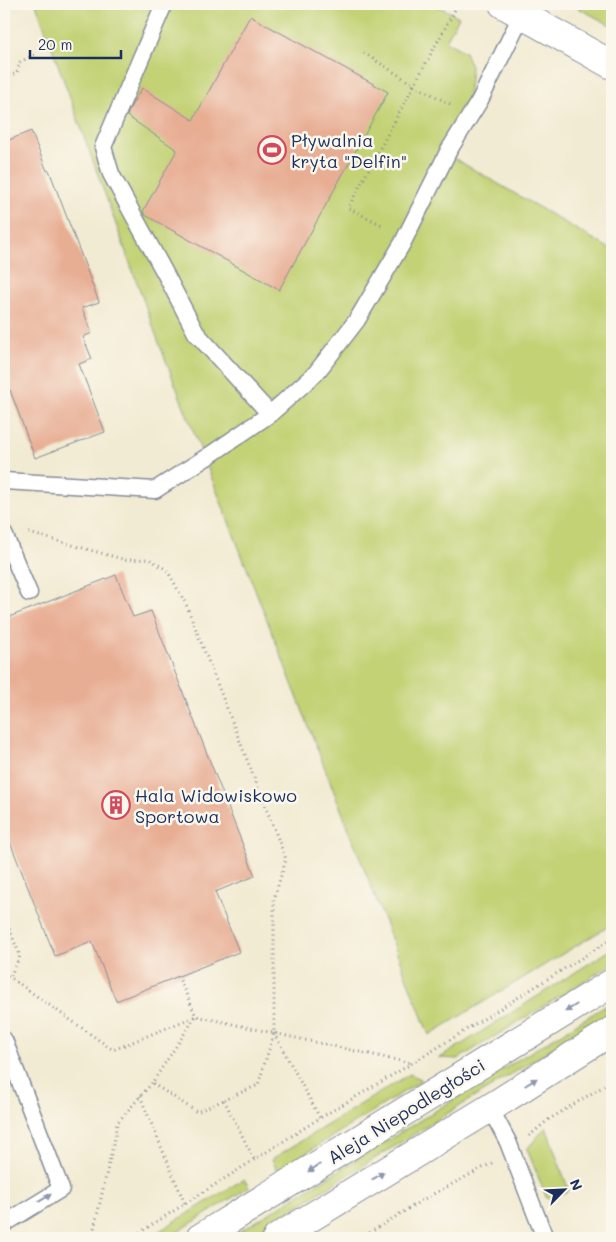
<svg xmlns="http://www.w3.org/2000/svg" width="616" height="1242" font-family="Mali,sans-serif">
<style>
.green{fill:#c2d275;stroke:#6e806a}
.building{fill:#e8ae94}
.lines{fill:none;stroke-linecap:round;stroke-linejoin:round}
.service-casing{stroke:#868d98;stroke-width:19}
.minor-casing{stroke:#868d98;stroke-width:30}
.tertiary-casing{stroke:#868d98;stroke-width:30}
.path{stroke:#868d98;stroke-width:3;stroke-dasharray:1 4;stroke-linecap:butt}
.service{stroke:#fff;stroke-width:16}
.minor{stroke:#fff;stroke-width:28}
.tertiary{stroke:#fff;stroke-width:28}
.oneway{fill:#8d97ae}
.labels{text-anchor:middle;dominant-baseline:central;stroke-width:5;stroke-linejoin:round;paint-order:stroke}
.poi-label{font-size:18px;fill:#1b2f5e;stroke:#fbf7ec;text-anchor:start}
.street-label{font-size:18px;fill:#1b2f5e;stroke:#fbf7ec}
</style>
<rect width="100%" height="100%" fill="#fbf7ec"/>
<filter id="ink" filterUnits="userSpaceOnUse"><feTurbulence type="fractalNoise" baseFrequency=".02" numOctaves="2"/><feDisplacementMap in="SourceGraphic" scale="10" xChannelSelector="R" yChannelSelector="G"/><feConvolveMatrix kernelMatrix="1 2 1 2 8 2 1 2 1" color-interpolation-filters="sRGB"/></filter>
<filter id="wash" filterUnits="userSpaceOnUse"><feTurbulence type="fractalNoise" baseFrequency=".0096" numOctaves="4" result="noise"/><feDisplacementMap in="SourceGraphic" scale="20" xChannelSelector="R" yChannelSelector="G"/><feGaussianBlur stdDeviation="1.12" result="paint"/><feColorMatrix in="noise" values="0 0 0 0 0 0 0 0 0 0 0 0 0 0 0 0 0 1.4 0 .05"/><feComposite in="paint" operator="in"/></filter>
<g filter="url(#wash)">
<rect width="100%" height="100%" fill="#f2ebd3"/>
<path class="green" d="M 36,4 L 434,4 L 459,17 L 446,41 L 465,52 L 471,66 L 468,100 L 440,150 L 612,250 L 612,924 L 429,1035 L 159,343 Z
M 571,4 L 612,4 L 612,26 Z
M 612,949 L 612,964 L 458,1059 L 440,1058 Z
M 612,1002 L 612,1012 L 246,1238 L 229,1238 Z
M 410,1074 L 421,1079 L 421,1081 L 277,1171 L 272,1159 Z
M 546,1127 L 569,1191 L 547,1199 L 527,1149 Z
M 244,1179 L 249,1187 L 168,1238 L 148,1238 Z"/>
<g id="blocks">
<path class="building" d="M 250,16 L 388,92 L 279,290 L 145,215 L 143,211 L 177,150 L 127,116 L 131,106 L 142,88 L 193,120 Z
M 31,131 L 47,171 L 49,170 L 99,302 L 82,308 L 92,333 L 83,337 L 92,359 L 79,364 L 105,432 L 35,458 L 10,390 L 4,392 L 4,142 Z
M 116,575 L 133,617 L 151,611 L 255,876 L 215,892 L 239,952 L 116,1001 L 92,942 L 55,956 L 4,827 L 4,619 Z"/>
</g>
</g>
<g filter="url(#ink)">
<use href="#blocks" fill-opacity="0" stroke="#868d98" stroke-width="1"/>
<g class="lines">
<defs>
<path id="service" d="M 164,4 L 103,147 L 111,174 L 166,275 L 196,333 L 270,414
M 4,481 L 155,490 L 210,455 L 270,414 L 316,373 L 357,320 L 402,244 L 449,150 L 480,100 L 522,14
M 4,534 L 29,593
M 4,1040 L 61,1189 L 4,1224
M 490,1108 L 508,1142 L 545,1238"/>
<path id="minor" d="M 503,4 L 612,65"/>
<path id="tertiary" d="M 200,1238 L 612,983
M 277,1238 L 490,1108 L 612,1031"/>
</defs>
<use href="#service" class="service-casing"/>
<use href="#minor" class="minor-casing"/>
<use href="#tertiary" class="tertiary-casing"/>
<path class="path" d="M 364,53 L 414,85 L 348,208 L 384,226
M 4,78 L 17,73 L 20,62 L 34,55
M 450,104 L 414,85 L 458,4
M 29,533 L 126,560 L 149,559 L 167,570 L 186,604 L 286,859 L 274,899 L 274,1033 L 258,1085 L 224,1100 L 254,1159
M 4,915 L 20,956 L 10,977
M 4,973 L 113,1050 L 196,1016 L 410,1063
M 178,976 L 196,1016 L 152,1083 L 197,1112 L 224,1100
M 274,1033 L 320,1118
M 140,1096 L 185,1204
M 529,1136 L 548,1120 L 612,1081
M 92,1238 L 115,1136 L 117,1123 L 152,1083
M 131,1238 L 320,1118 L 411,1064 L 612,939
M 361,1238 L 424,1199 L 492,1163"/>
<use href="#service" class="service"/>
<use href="#minor" class="minor"/>
<use href="#tertiary" class="tertiary"/>
</g>
<defs><path id="oneway-solid" d="M-6-.8H1V-3.2L6.5 0L1 3.2V.8H-6Z" transform="scale(1.25)"/></defs>
<g class="oneway">
<use href="#oneway-solid" transform="translate(571 1008) rotate(148)"/>
<use href="#oneway-solid" transform="translate(531 1082) rotate(-32)"/>
<use href="#oneway-solid" transform="translate(314 1168) rotate(148)"/>
<use href="#oneway-solid" transform="translate(378 1176) rotate(-31)"/>
<use href="#oneway-solid" transform="translate(45 1198) rotate(-31)"/>
</g>
</g>
<defs>
<symbol id="stadium-ring" viewBox="-11 -11 22 22"><circle r="9.5" fill="#fbf7ec" stroke="#d1495b" stroke-width="1.5"/><path d="M0-5a6.5 5 0 1 0 0 10a6.5 5 0 1 0 0-10ZM-3.5-1.8h7v3.6h-7Z" fill="#d1495b"/></symbol>
<symbol id="building-ring" viewBox="-11 -11 22 22"><circle r="9.5" fill="#fbf7ec" stroke="#d1495b" stroke-width="1.5"/><path d="M-4-6H4V6H1V3H-1V6H-4ZM-2.5-4.3h1.7v1.8h-1.7ZM.8-4.3h1.7v1.8H.8ZM-2.5-1h1.7V.8h-1.7ZM.8-1h1.7V.8H.8Z" fill="#d1495b"/></symbol>
</defs>
<g fill-rule="evenodd">
<use href="#stadium-ring" x="256" y="134" width="32" height="32"/>
<use href="#building-ring" x="100" y="789" width="32" height="32"/>
</g>
<g class="labels">
<g class="poi-label">
<text x="291" y="140">Pływalnia<tspan x="291" dy="21">kryta "Delfin"</tspan></text>
<text x="135" y="795">Hala Widowiskowo<tspan x="135" dy="21">Sportowa</tspan></text>
</g>
<g class="street-label">
<text transform="translate(406 1111) rotate(-32)">Aleja Niepodległości</text>
</g>
</g>
<rect width="616" height="1242" fill="none" stroke="#fbf7ec" stroke-width="20"/>
<g transform="translate(564 1190) rotate(66)" stroke="#fbf7ec" stroke-width="4" paint-order="stroke">
<path d="M0-4L9 19L0 12L-9 19Z" fill="#1b2f5e"/>
<text y="-8" font-size="14" font-weight="bold" text-anchor="middle" fill="#1b2f5e">N</text>
</g>
<path d="M30 50v8h91v-8" fill="none" stroke="#1b2f5e" stroke-width="2.5"/>
<text x="38" y="50" font-size="15" fill="#1b2f5e" stroke="#fbf7ec" stroke-width="4" paint-order="stroke">20 m</text>
</svg>
